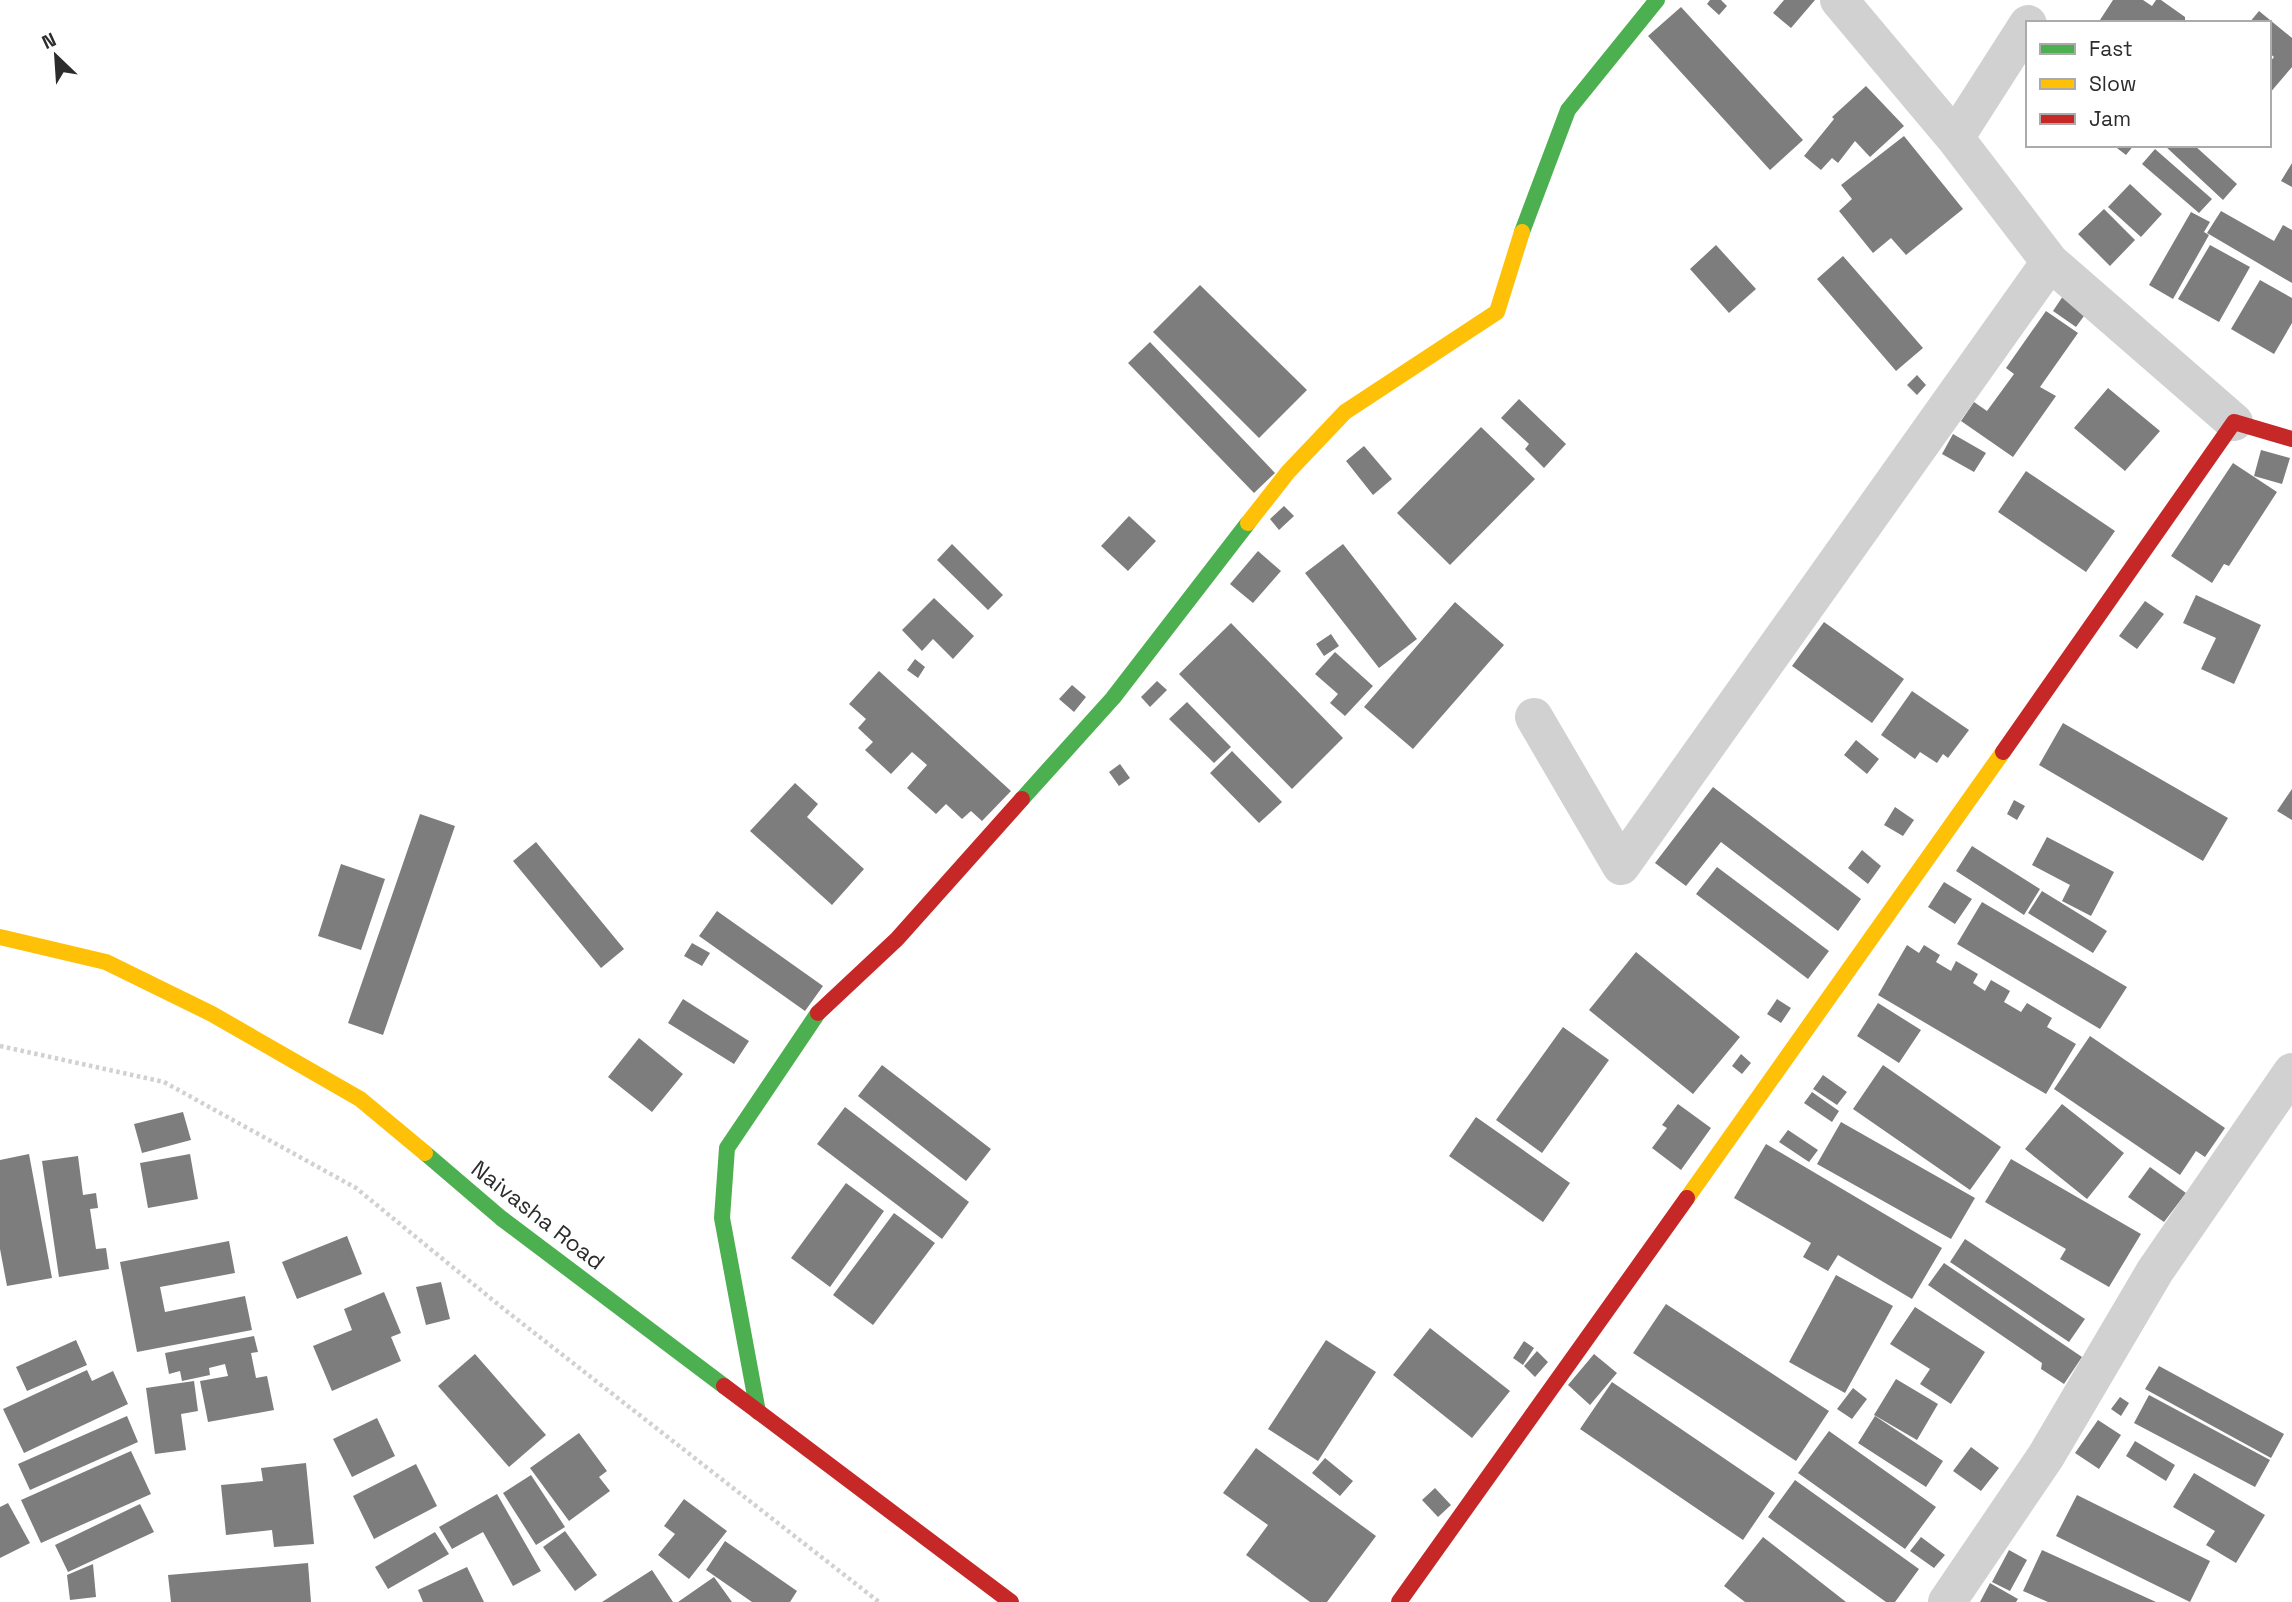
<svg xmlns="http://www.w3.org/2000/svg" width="2292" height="1602" font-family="'Space Grotesk',sans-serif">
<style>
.building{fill:#7d7d7d}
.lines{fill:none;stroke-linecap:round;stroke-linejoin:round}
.path{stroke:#d1d1d1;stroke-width:4.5;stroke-dasharray:3.5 3.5;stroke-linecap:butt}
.street{stroke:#d1d1d1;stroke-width:38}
.fast{stroke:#4caf50;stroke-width:16}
.slow{stroke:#ffc107;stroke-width:16}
.jam{stroke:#c62828;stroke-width:16}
.labels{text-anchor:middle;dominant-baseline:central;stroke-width:7;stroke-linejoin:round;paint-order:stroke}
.street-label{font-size:23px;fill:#2c2c2c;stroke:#fff}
</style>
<rect width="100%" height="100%" fill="#fff"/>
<path class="building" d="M 1710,0 L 1721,0 L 1727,6 L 1719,15 L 1707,4 Z
M 1784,0 L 1815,0 L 1791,28 L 1773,13 Z
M 2113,0 L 2143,0 L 2152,6 L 2156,0 L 2161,0 L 2185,17 L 2185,23 L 2098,23 Z
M 1681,7 L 1803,140 L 1770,170 L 1648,36 Z
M 2259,11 L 2292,38 L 2292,67 L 2269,94 L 2269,63 L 2274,57 L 2269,53 L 2269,23 L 2249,23 Z
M 1866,86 L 1904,126 L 1870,157 L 1855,141 L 1838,163 L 1832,158 L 1821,170 L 1804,156 L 1834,119 L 1832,117 Z
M 1904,136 L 1963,209 L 1906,255 L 1891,238 L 1873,253 L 1839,211 L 1852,199 L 1841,185 Z
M 2113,145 L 2134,145 L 2126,155 Z
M 2164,145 L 2194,145 L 2237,184 L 2223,200 Z
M 2155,149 L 2212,199 L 2199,213 L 2142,164 Z
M 2292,163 L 2292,187 L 2281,181 Z
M 2130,184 L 2162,214 L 2141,237 L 2108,207 Z
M 2104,209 L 2135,240 L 2110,266 L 2078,234 Z
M 2221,211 L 2274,241 L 2283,225 L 2292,230 L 2292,283 L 2207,233 Z
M 2191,212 L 2210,222 L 2204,232 L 2209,235 L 2173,299 L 2149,285 Z
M 1716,245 L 1756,289 L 1729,313 L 1690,269 Z
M 2210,245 L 2250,267 L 2219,322 L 2178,299 Z
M 1843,256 L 1923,348 L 1896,371 L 1817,279 Z
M 2260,280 L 2292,298 L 2292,323 L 2274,354 L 2231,329 Z
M 1200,285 L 1307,390 L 1259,438 L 1153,332 Z
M 2065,293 L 2089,309 L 2076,327 L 2053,311 Z
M 2046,311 L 2078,333 L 2040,387 L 2056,396 L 2013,457 L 1961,421 L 1974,402 L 1987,411 L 2014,374 L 2006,368 Z
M 1150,342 L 1275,473 L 1254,493 L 1128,363 Z
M 1917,375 L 1926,385 L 1917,395 L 1907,385 Z
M 2108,388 L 2160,431 L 2125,471 L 2074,428 Z
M 1519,399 L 1566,444 L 1544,468 L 1525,449 L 1529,444 L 1501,418 Z
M 1481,427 L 1535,479 L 1450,565 L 1397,513 Z
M 1953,434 L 1986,453 L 1974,472 L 1942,454 Z
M 1364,446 L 1392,479 L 1373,495 L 1346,461 Z
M 2261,450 L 2290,458 L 2282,484 L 2254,476 Z
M 2233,463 L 2277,492 L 2229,566 L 2224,564 L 2212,583 L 2171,556 Z
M 2026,471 L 2115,531 L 2086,572 L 1998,512 Z
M 1284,506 L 1294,516 L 1279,530 L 1270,519 Z
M 1129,516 L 1156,541 L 1128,571 L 1101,546 Z
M 952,544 L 1003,595 L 988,610 L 937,560 Z
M 1343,544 L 1417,639 L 1379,668 L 1305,573 Z
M 1258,551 L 1281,571 L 1253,603 L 1230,584 Z
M 2196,595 L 2261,625 L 2234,684 L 2201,669 L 2216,638 L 2183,623 Z
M 934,598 L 974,636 L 953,659 L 933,639 L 922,651 L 902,630 Z
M 2145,601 L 2164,614 L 2137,649 L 2119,636 Z
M 1455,602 L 1504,645 L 1413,749 L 1364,707 Z
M 1824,622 L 1904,679 L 1872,723 L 1792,666 Z
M 1231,623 L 1343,738 L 1292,789 L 1179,674 Z
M 1331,634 L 1339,646 L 1324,656 L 1316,644 Z
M 1335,652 L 1373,686 L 1345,716 L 1330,703 L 1338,694 L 1315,674 Z
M 915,659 L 925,667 L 918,678 L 907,670 Z
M 879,671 L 1011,791 L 982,821 L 971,811 L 962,819 L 946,804 L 936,814 L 907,788 L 927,765 L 912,752 L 891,774 L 865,750 L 873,742 L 858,728 L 866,719 L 849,704 Z
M 1157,681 L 1167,690 L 1150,707 L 1141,697 Z
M 1072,685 L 1086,697 L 1074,712 L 1059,699 Z
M 1912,691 L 1969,730 L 1948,758 L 1943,754 L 1937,763 L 1920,752 L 1915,759 L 1881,735 Z
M 1187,702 L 1231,747 L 1214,763 L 1169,719 Z
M 2063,723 L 2228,818 L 2203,861 L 2039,765 Z
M 1856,740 L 1879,759 L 1867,774 L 1844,755 Z
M 1232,751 L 1282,802 L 1259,823 L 1210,773 Z
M 1120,764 L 1130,778 L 1119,786 L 1109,772 Z
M 795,783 L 818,804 L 807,817 L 864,869 L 832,905 L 750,831 Z
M 1713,787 L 1861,899 L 1838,931 L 1721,842 L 1686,886 L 1655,863 Z
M 2292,789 L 2292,820 L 2277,811 Z
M 2014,800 L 2025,806 L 2017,820 L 2007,814 Z
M 1895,807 L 1914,820 L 1903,836 L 1884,825 Z
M 420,814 L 455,826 L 383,1035 L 348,1023 Z
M 2047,837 L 2114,872 L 2091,916 L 2062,901 L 2070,885 L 2032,865 Z
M 536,842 L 624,949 L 601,968 L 513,861 Z
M 1972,846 L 2040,889 L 2024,915 L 1956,871 Z
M 1862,850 L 1881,866 L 1868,884 L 1848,868 Z
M 341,864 L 385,879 L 361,950 L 318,936 Z
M 1717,867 L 1829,951 L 1808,979 L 1696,894 Z
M 1944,882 L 1972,899 L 1955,924 L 1928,907 Z
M 2042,891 L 2107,931 L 2093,953 L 2028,913 Z
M 1982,902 L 2127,987 L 2100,1029 L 1957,944 Z
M 717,911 L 823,986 L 805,1011 L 699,936 Z
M 692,943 L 710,953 L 702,966 L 684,956 Z
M 1907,945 L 1919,953 L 1924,945 L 1940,955 L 1936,962 L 1951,971 L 1956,961 L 1978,974 L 1973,983 L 1985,991 L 1991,980 L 2010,991 L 2004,1002 L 2021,1012 L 2027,1003 L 2052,1018 L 2047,1027 L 2076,1044 L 2046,1094 L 1878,995 Z
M 1636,952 L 1740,1037 L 1693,1094 L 1589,1010 Z
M 683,999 L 749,1041 L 734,1064 L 668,1023 Z
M 1777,999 L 1791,1008 L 1781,1023 L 1767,1014 Z
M 1878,1003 L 1921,1030 L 1899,1063 L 1857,1036 Z
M 1563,1027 L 1609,1060 L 1542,1153 L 1496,1120 Z
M 2090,1036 L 2225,1128 L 2205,1157 L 2196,1151 L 2180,1175 L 2054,1089 Z
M 639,1038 L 683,1074 L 652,1112 L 608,1077 Z
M 1741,1054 L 1751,1063 L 1742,1074 L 1732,1066 Z
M 882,1065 L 991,1149 L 966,1181 L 858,1096 Z
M 1883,1065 L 2001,1147 L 1970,1190 L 1853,1109 Z
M 1823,1075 L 1847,1092 L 1837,1105 L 1813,1089 Z
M 1812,1092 L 1839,1111 L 1832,1122 L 1804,1103 Z
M 1678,1104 L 1711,1128 L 1681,1170 L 1652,1148 L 1667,1128 L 1662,1125 Z
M 2062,1104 L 2124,1153 L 2087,1199 L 2025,1149 Z
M 845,1107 L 969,1202 L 942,1239 L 817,1144 Z
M 183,1112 L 191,1140 L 142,1153 L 134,1124 Z
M 1476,1117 L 1570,1183 L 1543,1222 L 1449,1156 Z
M 1841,1122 L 1975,1198 L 1951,1239 L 1817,1164 Z
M 1788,1130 L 1818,1150 L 1809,1162 L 1779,1142 Z
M 1766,1144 L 1942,1248 L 1912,1299 L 1838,1255 L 1828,1271 L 1803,1257 L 1811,1243 L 1734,1198 Z
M 29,1154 L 52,1278 L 7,1286 L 0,1249 L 0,1160 Z
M 190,1154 L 198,1199 L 148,1208 L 140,1163 Z
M 78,1156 L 83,1195 L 96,1193 L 98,1208 L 90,1209 L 96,1249 L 106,1248 L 109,1269 L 59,1277 L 42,1161 Z
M 2011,1159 L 2141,1234 L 2109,1287 L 2060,1259 L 2066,1249 L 1985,1202 Z
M 2150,1167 L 2186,1193 L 2164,1222 L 2128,1197 Z
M 846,1183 L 884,1211 L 830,1287 L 791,1258 Z
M 894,1213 L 935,1243 L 873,1325 L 833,1295 Z
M 347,1236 L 362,1274 L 297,1299 L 282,1262 Z
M 1965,1239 L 2085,1319 L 2069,1342 L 1950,1262 Z
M 229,1241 L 235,1273 L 160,1287 L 165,1312 L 245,1296 L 252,1330 L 137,1352 L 120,1262 Z
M 1944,1263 L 2082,1357 L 2064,1384 L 2041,1369 L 2042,1363 L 1928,1285 Z
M 1836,1275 L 1893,1306 L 1845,1393 L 1789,1362 Z
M 441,1282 L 450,1319 L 426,1325 L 416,1287 Z
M 384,1292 L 401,1333 L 391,1337 L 401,1361 L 332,1391 L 313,1346 L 352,1330 L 344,1309 Z
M 1666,1304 L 1829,1411 L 1796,1461 L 1633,1353 Z
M 1915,1307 L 1985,1352 L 1951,1404 L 1920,1384 L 1930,1369 L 1890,1344 Z
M 1430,1328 L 1510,1391 L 1472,1438 L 1393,1375 Z
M 254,1336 L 258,1352 L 251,1353 L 256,1378 L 267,1376 L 274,1410 L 208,1422 L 200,1381 L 228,1376 L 225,1364 L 209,1368 L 210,1375 L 182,1381 L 180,1371 L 169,1374 L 165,1353 Z
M 76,1340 L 87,1365 L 27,1391 L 16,1367 Z
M 1326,1340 L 1376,1372 L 1318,1461 L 1268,1429 Z
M 1524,1341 L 1534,1348 L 1523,1365 L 1513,1358 Z
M 1537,1351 L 1548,1362 L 1535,1377 L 1524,1366 Z
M 475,1354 L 546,1435 L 509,1467 L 438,1386 Z
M 1594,1354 L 1617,1373 L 1590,1405 L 1568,1385 Z
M 2159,1366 L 2284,1434 L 2271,1458 L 2145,1389 Z
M 87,1370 L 92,1381 L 113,1371 L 128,1404 L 24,1453 L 3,1409 Z
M 1896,1379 L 1938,1404 L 1917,1440 L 1874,1415 Z
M 194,1381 L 198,1411 L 181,1414 L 186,1450 L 155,1454 L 146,1388 Z
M 1612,1382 L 1775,1493 L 1743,1540 L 1580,1429 Z
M 1853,1388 L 1867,1399 L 1852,1419 L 1837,1409 Z
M 2149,1395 L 2270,1460 L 2255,1487 L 2134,1423 Z
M 2120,1397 L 2129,1403 L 2121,1416 L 2111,1409 Z
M 127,1416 L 138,1442 L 30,1490 L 18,1464 Z
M 1875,1416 L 1943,1461 L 1926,1487 L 1858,1443 Z
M 377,1418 L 395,1456 L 352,1477 L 333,1439 Z
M 2098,1420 L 2121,1435 L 2099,1469 L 2075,1453 Z
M 1829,1431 L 1936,1507 L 1905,1549 L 1798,1473 Z
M 579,1433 L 607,1471 L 599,1477 L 610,1491 L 569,1521 L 530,1468 Z
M 2135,1441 L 2175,1465 L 2166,1481 L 2126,1456 Z
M 1971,1447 L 1999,1468 L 1981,1491 L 1953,1471 Z
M 1256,1448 L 1376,1536 L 1327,1602 L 1310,1602 L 1246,1555 L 1268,1525 L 1223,1493 Z
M 131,1451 L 151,1494 L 41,1543 L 21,1500 Z
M 1325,1458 L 1353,1481 L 1340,1496 L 1312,1473 Z
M 306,1463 L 314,1544 L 274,1547 L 272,1530 L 226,1535 L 221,1485 L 263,1481 L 261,1468 Z
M 416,1464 L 437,1506 L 374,1539 L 353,1496 Z
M 2194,1473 L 2265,1515 L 2236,1563 L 2206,1545 L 2215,1531 L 2173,1507 Z
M 531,1475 L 565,1527 L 536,1545 L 503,1493 Z
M 1795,1480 L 1919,1569 L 1895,1602 L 1886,1602 L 1768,1517 Z
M 1435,1488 L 1451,1505 L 1438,1517 L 1422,1500 Z
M 497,1494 L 541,1571 L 513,1586 L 483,1532 L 452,1549 L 439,1527 Z
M 2077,1495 L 2210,1561 L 2190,1602 L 2056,1536 Z
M 684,1499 L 727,1531 L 689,1579 L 658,1555 L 675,1534 L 664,1526 Z
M 8,1503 L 30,1543 L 0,1558 L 0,1507 Z
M 140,1504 L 154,1532 L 68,1572 L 55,1545 Z
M 565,1531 L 597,1575 L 575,1591 L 543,1547 Z
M 435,1532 L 449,1554 L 388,1589 L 375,1567 Z
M 1763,1537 L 1846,1602 L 1745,1602 L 1724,1586 Z
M 1921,1537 L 1945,1555 L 1934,1568 L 1910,1551 Z
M 725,1541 L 797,1591 L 790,1602 L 752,1602 L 706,1570 Z
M 2009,1550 L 2027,1560 L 2010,1591 L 1992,1582 Z
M 2042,1550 L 2156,1602 L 2048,1602 L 2023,1591 Z
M 308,1563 L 311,1602 L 171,1602 L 168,1575 Z
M 93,1564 L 96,1597 L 70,1600 L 67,1575 Z
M 467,1567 L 484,1602 L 423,1602 L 418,1590 Z
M 652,1570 L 673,1602 L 602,1602 Z
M 714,1577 L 732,1602 L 678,1602 Z
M 1990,1583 L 2018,1599 L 2016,1602 L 1980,1602 Z"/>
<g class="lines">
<path class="path" d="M 0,1046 L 164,1082 L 356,1188 L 505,1310 L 879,1602"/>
<path class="street" d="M 1839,0 L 1955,138 L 2050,262 L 2234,422
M 1955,138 L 2028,24
M 1534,717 L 1621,866 L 2050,262
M 1947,1602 L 2046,1456 L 2155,1271 L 2292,1072"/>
<path class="fast" d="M 1522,232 L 1568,110 L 1657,0
M 1022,799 L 1113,698 L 1248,523
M 425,1153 L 501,1218 L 724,1386
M 758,1412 L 722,1218 L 727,1148 L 818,1013"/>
<path class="slow" d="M 1248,523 L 1288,472 L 1345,412 L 1497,312 L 1522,232
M 0,937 L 106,962 L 212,1014 L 360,1099 L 425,1153
M 1687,1198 L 2003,752"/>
<path class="jam" d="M 2003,752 L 2234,422 L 2292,439
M 818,1013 L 897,939 L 1022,799
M 724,1386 L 1011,1602
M 1399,1602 L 1687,1198"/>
</g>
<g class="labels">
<g class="street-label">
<text transform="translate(538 1215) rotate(38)">Naivasha Road</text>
</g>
</g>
<rect x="2026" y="21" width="245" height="126" fill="#ffffff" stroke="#ababab" stroke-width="2"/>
<rect x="2040" y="44" width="35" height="10" fill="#4caf50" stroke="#ababab" stroke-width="2"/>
<text x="2089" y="56" font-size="21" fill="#2c2c2c">Fast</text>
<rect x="2040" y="79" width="35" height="10" fill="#ffc107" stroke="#ababab" stroke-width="2"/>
<text x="2089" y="91" font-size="21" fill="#2c2c2c">Slow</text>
<rect x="2040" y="114" width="35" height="10" fill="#c62828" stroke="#ababab" stroke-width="2"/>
<text x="2089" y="126" font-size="21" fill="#2c2c2c">Jam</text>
<g transform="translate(56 56) rotate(335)" stroke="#ffffff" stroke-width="5" paint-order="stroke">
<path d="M0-5L12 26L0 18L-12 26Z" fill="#2c2c2c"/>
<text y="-10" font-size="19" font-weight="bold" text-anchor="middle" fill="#2c2c2c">N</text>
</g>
</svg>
